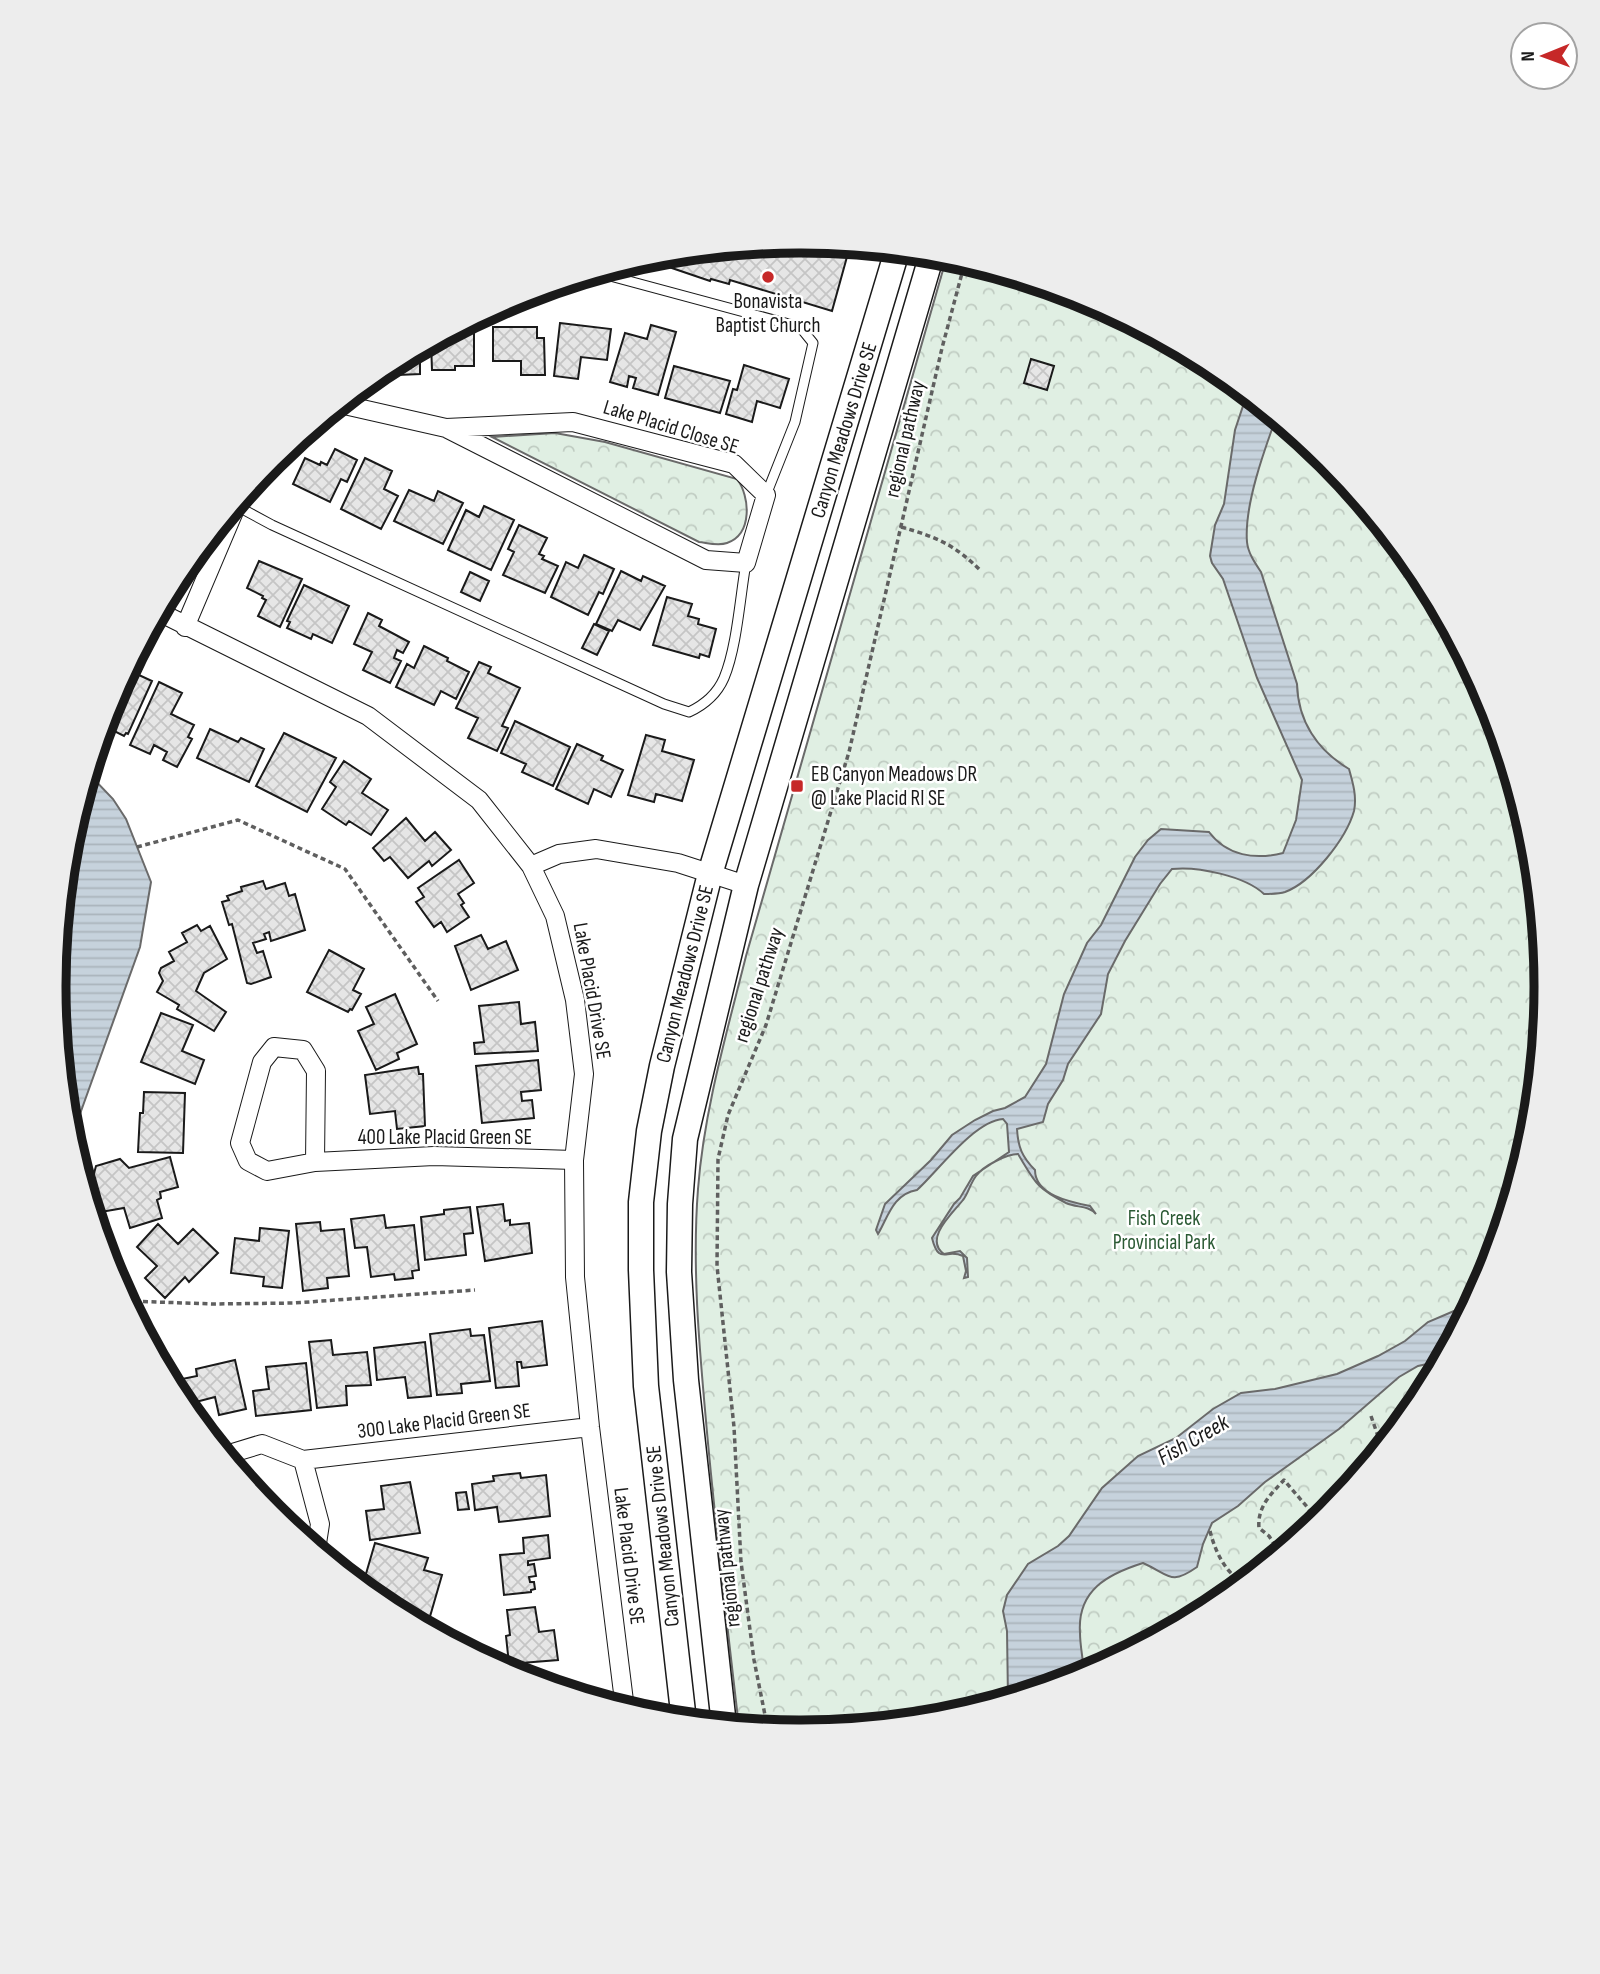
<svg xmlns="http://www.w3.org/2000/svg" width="1600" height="1974" font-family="'Sofia Sans Condensed',sans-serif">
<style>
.park{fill:url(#park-crowns);stroke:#6a6a6a;stroke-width:2}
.water{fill:url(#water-rules);stroke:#6a6a6a;stroke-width:2}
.building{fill:url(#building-cross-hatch);stroke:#1a1a1a;stroke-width:2}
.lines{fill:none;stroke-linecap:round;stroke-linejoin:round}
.service-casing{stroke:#1a1a1a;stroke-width:11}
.minor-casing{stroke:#1a1a1a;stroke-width:20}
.secondary-casing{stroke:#1a1a1a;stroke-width:27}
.path{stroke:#5f5f5f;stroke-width:3.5;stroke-dasharray:5 3.5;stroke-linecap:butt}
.service{stroke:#fff;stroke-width:9}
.minor{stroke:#fff;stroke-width:18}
.secondary{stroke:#fff;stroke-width:24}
.poi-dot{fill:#c62828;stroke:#fff;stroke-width:2.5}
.labels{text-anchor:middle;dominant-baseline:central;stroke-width:5;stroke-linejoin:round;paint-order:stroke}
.poi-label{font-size:21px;fill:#1a1a1a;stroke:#fff}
.street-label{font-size:21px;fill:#1a1a1a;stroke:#fff}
.park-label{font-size:21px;fill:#2b5a34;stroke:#fff}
.water-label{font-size:23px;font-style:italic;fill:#1a1a1a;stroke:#fff}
.rim{fill:none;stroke:#1a1a1a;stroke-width:9}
</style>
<defs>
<pattern id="park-crowns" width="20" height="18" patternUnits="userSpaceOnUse" patternTransform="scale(1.75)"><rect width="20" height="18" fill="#e0efe3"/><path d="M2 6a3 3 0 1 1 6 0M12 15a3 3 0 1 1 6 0" fill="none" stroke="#c0ccc2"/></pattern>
<pattern id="water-rules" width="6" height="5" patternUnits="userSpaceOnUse" patternTransform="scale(1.75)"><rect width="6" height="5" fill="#c6d2dc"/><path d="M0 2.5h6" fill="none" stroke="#aab4bc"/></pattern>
<pattern id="building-cross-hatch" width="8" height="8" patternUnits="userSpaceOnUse" patternTransform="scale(1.75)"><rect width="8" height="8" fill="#e6e6e6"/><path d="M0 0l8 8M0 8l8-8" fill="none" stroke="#c5c5c5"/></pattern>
</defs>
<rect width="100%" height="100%" fill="#fff"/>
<path class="park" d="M 947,256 L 1086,298 L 1215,367 L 1328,460 L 1420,573 L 1489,702 L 1531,842 L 1546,987 L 1531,1133 L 1489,1273 L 1420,1402 L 1327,1515 L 1214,1607 L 1085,1676 L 945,1718 L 800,1733 L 739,1727 C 727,1625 715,1523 706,1421 C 699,1344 692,1266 698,1189 C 704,1110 727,1032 746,956 Z
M 555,433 L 605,442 L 737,479 C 750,496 753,534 727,543 C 718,546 708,543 699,542 L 492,437 Z"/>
<path class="water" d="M 1247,394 L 1276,418 C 1264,451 1244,506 1247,542 C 1248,553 1255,563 1261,572 L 1297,684 C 1298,721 1317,750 1349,769 C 1353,783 1357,797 1354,811 C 1346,839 1312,882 1285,892 C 1279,894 1271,894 1264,894 C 1245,876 1197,866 1172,869 L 1160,884 L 1125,941 L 1108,974 L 1101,1014 L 1068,1064 L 1063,1080 L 1048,1104 L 1043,1122 L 1017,1129 C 1018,1147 1022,1157 1035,1170 C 1035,1195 1070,1202 1090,1206 L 1096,1214 C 1088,1205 1077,1208 1066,1203 C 1036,1188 1035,1182 1018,1154 C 1007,1154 983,1166 976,1176 C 970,1184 968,1194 963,1200 C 953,1213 923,1239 944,1254 L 960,1251 L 967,1258 L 968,1277 L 964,1278 L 966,1271 L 963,1256 C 946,1248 939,1266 932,1238 L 954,1204 L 960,1198 L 973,1176 L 1009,1152 L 1007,1124 L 1003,1119 C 974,1121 938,1171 917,1190 C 893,1194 888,1217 878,1234 L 876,1230 L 885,1204 L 931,1160 L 952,1135 L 975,1120 L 993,1111 L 1005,1108 L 1025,1097 L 1046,1064 L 1064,994 L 1087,943 L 1101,925 L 1135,857 L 1148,840 L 1161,829 L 1209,832 C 1227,856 1255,860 1283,853 L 1296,820 L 1302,780 L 1257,678 L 1223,579 L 1212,563 L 1210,556 L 1215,525 L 1224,504 L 1235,430 Z
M 89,774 L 113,799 L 126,819 L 151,882 L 140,947 L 71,1139 L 54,987 L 69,841 Z
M 1475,1298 L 1441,1361 L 1418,1366 L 1399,1377 L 1339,1429 L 1265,1482 L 1238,1506 L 1212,1523 L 1203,1544 L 1197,1567 C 1170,1586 1170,1575 1143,1563 C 1108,1574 1077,1590 1080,1633 C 1080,1648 1084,1662 1084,1676 L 1008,1699 L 1007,1631 L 1003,1611 L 1007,1595 L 1028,1564 L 1058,1546 L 1069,1536 L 1102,1488 L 1138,1456 L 1176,1438 L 1213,1409 L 1241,1393 L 1275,1389 L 1337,1374 L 1378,1356 L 1405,1341 L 1428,1322 L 1454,1311 Z"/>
<path class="building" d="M 800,241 L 850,246 L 832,311 L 730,280 L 729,284 L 711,279 L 710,281 L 669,267 L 673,254 Z
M 474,320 L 474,366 L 455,366 L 455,370 L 432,370 L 431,342 Z
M 560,323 L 611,329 L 607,360 L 581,357 L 578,379 L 554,376 Z
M 651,325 L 676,332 L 658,395 L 633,388 L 636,378 L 629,376 L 627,387 L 610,382 L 625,333 L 647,339 Z
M 493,327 L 537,327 L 537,338 L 544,338 L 545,375 L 521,375 L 521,361 L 493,361 Z
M 420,349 L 420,374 L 398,375 L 398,360 Z
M 1031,359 L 1054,366 L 1047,390 L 1024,383 Z
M 744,365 L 789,379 L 780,408 L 757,401 L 752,422 L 726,414 L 733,389 L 737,390 Z
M 674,366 L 730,381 L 720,413 L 665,398 Z
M 335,449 L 357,460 L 347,482 L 341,479 L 330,502 L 293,484 L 305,458 L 320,465 L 321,462 L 327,465 Z
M 365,458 L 392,471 L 384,489 L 398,496 L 381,529 L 341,509 Z
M 409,490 L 434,501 L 438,491 L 463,503 L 443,544 L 394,521 Z
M 484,506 L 514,520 L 491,570 L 448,550 L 466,510 L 479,517 Z
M 519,525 L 547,538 L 539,554 L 544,556 L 542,559 L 558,566 L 545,593 L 503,575 L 514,552 L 508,549 Z
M 584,555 L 614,569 L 603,594 L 599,592 L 588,615 L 551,597 L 566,562 L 578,568 Z
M 259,561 L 302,579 L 280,627 L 258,616 L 266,600 L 262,598 L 263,596 L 247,588 Z
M 621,571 L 641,581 L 643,576 L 665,586 L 640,630 L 618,620 L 612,631 L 596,624 Z
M 470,572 L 489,581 L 480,601 L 461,592 Z
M 304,585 L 349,606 L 332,643 L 313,634 L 311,639 L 287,628 L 290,622 L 287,621 Z
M 667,597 L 692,604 L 688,616 L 699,619 L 698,624 L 716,629 L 709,657 L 700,654 L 699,658 L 653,645 Z
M 368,613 L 382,620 L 379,626 L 409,642 L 403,653 L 397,650 L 394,658 L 401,661 L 390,683 L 363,670 L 372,652 L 354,644 Z
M 594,624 L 609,631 L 597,655 L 582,648 Z
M 424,646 L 448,658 L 447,661 L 469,672 L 456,699 L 441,691 L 434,705 L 396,687 L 407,664 L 414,668 Z
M 479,662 L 491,667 L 488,673 L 520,688 L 502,726 L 508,728 L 497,751 L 468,738 L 478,718 L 456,708 Z
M 128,670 L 152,681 L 128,734 L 126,733 L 124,736 L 104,726 L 111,701 Z
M 159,682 L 182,693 L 171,714 L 194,725 L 188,737 L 192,739 L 177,767 L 163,760 L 167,752 L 154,745 L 150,754 L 130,745 Z
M 515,721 L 570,747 L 553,786 L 522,772 L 526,764 L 501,753 Z
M 210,729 L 238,742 L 241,738 L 264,749 L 249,782 L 197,758 Z
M 284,733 L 336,758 L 307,812 L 256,786 Z
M 646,735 L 665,740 L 662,751 L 694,760 L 682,801 L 656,794 L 654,802 L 628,795 Z
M 577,744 L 603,756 L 601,760 L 623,770 L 611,797 L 594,789 L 588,804 L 556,789 Z
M 344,761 L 371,779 L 362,793 L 388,810 L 371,835 L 349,821 L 346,825 L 322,809 L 336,787 L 330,782 Z
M 406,818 L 425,841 L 435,832 L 451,850 L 432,866 L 429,861 L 408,878 L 390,857 L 384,861 L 373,848 Z
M 459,860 L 474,883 L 458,894 L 464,903 L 461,905 L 469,917 L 447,932 L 441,922 L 434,927 L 416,902 L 424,897 L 418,888 Z
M 263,881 L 266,889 L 285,883 L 289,896 L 295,894 L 305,930 L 271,941 L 269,932 L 264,934 L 266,939 L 253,943 L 257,953 L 263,951 L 271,977 L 251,984 L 247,983 L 232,924 L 229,925 L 222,902 L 229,900 L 227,896 L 242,891 L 241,887 Z
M 197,925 L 201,931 L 210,926 L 227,959 L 204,973 L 196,991 L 226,1012 L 214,1031 L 177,1009 L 179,1005 L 157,992 L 163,981 L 159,973 L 161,968 L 174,961 L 169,952 L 187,942 L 182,933 Z
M 481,935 L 488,949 L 506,941 L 518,970 L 471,990 L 455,946 Z
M 329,950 L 364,969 L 353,990 L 361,994 L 352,1010 L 350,1009 L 348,1012 L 307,992 Z
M 395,994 L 417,1044 L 397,1053 L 399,1059 L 376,1070 L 358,1031 L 374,1024 L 366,1007 Z
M 519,1002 L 521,1024 L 535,1022 L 538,1051 L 475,1054 L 474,1043 L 484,1042 L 479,1006 Z
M 161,1013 L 193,1025 L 182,1051 L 204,1060 L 195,1084 L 141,1062 Z
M 538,1060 L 541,1090 L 521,1092 L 522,1101 L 532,1100 L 534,1118 L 482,1123 L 476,1066 Z
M 418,1067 L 419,1074 L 423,1074 L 425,1126 L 397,1129 L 395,1111 L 370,1114 L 365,1075 Z
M 144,1092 L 185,1093 L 183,1153 L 138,1152 L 140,1113 L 143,1113 Z
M 170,1157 L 178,1187 L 160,1192 L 161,1198 L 157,1200 L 162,1218 L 130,1228 L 124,1208 L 101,1212 L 89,1200 L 88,1196 L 96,1166 L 120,1159 L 129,1168 Z
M 503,1204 L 505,1221 L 510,1220 L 510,1225 L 529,1223 L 532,1253 L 485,1261 L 477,1207 Z
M 470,1207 L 473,1233 L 464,1234 L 466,1255 L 425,1260 L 421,1217 L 444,1214 L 444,1210 Z
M 384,1215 L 386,1228 L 414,1225 L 419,1270 L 412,1271 L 413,1278 L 395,1280 L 394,1274 L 371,1277 L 367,1247 L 355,1248 L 351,1219 Z
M 320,1222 L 321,1231 L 344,1229 L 349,1276 L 327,1278 L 328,1288 L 303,1291 L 296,1224 Z
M 158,1224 L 178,1244 L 193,1229 L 218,1253 L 189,1282 L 185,1277 L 165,1298 L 145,1278 L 157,1266 L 137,1247 Z
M 260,1228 L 289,1231 L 282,1288 L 263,1286 L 264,1277 L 231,1273 L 235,1238 L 259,1241 Z
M 542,1321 L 547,1365 L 522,1368 L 521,1362 L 517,1362 L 519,1386 L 496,1388 L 489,1328 Z
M 470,1329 L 471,1336 L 484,1335 L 490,1381 L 461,1384 L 462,1393 L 437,1395 L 430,1334 Z
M 331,1340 L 333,1355 L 367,1352 L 371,1385 L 346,1386 L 347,1405 L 317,1408 L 309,1342 Z
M 425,1342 L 431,1396 L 408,1398 L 405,1377 L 377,1380 L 374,1348 Z
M 235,1360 L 246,1409 L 219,1415 L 215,1397 L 188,1404 L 182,1379 L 197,1376 L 196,1369 Z
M 306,1363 L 311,1410 L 256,1416 L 253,1391 L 269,1389 L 266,1367 Z
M 520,1473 L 521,1478 L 546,1475 L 550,1516 L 499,1522 L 497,1507 L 475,1510 L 472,1484 L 494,1481 L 493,1476 Z
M 410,1482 L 420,1533 L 370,1540 L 366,1511 L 384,1509 L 381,1486 Z
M 466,1492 L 469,1509 L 458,1510 L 456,1493 Z
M 548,1535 L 550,1558 L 528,1561 L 528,1565 L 534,1564 L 536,1576 L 529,1577 L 530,1582 L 534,1582 L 535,1589 L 531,1590 L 531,1592 L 504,1595 L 500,1555 L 524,1553 L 523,1538 Z
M 375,1543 L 428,1558 L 424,1570 L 442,1575 L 429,1620 L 385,1607 L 375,1598 L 378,1588 L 363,1584 Z
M 535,1607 L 539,1632 L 554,1630 L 558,1660 L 509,1664 L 506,1636 L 510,1635 L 507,1610 Z
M 548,1673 L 550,1687 L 517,1677 Z"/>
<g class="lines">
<defs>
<path id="service" d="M 599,273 L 800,327 L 813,343 L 795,422 L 766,495
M 235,505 L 272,525 L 664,704 L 689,712 C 704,705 717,694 724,678 C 737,647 740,597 746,563"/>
<path id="minor" d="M 340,404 L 446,428 L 706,560 L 746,563 L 766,495 L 734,464 L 573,422 L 446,428
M 159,612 L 368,716 L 479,800 L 531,866 L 555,916 L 575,1000 L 584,1074 L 574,1160 L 575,1277 L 590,1427 L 625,1709
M 185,627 L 238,502
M 531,866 L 559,854 L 596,849 L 678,863 L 746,885
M 315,1162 L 316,1071 L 303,1050 L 274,1047 L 262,1062 L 240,1143 L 248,1161 L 267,1171 L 315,1162 L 434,1156 L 574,1160
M 227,1459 L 229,1454 L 262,1444 L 303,1460 L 590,1427
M 303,1460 L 320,1524 L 316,1550"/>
<path id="secondary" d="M 684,1721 L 646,1386 L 641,1270 L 641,1202 L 649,1131 L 662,1066 L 710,874 L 897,251
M 724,1725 L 686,1380 L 679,1272 L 680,1204 L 685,1139 L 746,885 L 932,254"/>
</defs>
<use href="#service" class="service-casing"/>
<use href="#minor" class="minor-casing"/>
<use href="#secondary" class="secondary-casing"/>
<path class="path" d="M 670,254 L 667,263 L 670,264
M 901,527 C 937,537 955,545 981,571
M 137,847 L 238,820 L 345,869 L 438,1001
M 126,1301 L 214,1304 L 294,1303 L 475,1290
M 1371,1416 L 1379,1439 L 1380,1451
M 1210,1531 C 1215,1551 1225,1573 1244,1583
M 1280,1553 L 1269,1536 L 1259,1528 C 1257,1507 1271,1494 1284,1480 L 1308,1508 L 1317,1522
M 768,1730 L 754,1660 L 741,1562 L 734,1427 L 717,1266 L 718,1159 L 728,1115 L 766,1025 L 849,752 L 942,348 L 965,262"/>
<use href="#service" class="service"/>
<use href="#minor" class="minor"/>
<use href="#secondary" class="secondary"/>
</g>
<g class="poi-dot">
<circle cx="768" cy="277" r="7"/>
<rect x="790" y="779" width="14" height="14" rx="3.5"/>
</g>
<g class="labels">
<g class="poi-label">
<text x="768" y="301">Bonavista<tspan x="768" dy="24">Baptist Church</tspan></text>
<text x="811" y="774" text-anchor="start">EB Canyon Meadows DR<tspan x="811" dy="24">@ Lake Placid RI SE</tspan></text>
</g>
<g class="street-label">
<text transform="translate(671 427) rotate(17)">Lake Placid Close SE</text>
<text transform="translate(844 430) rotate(-73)">Canyon Meadows Drive SE</text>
<text transform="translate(905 439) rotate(-77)">regional pathway</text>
<text transform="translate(685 974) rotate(-76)">Canyon Meadows Drive SE</text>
<text transform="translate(759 985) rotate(-72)">regional pathway</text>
<text transform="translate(592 991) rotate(80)">Lake Placid Drive SE</text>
<text x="445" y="1137">400 Lake Placid Green SE</text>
<text transform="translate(444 1421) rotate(-7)">300 Lake Placid Green SE</text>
<text transform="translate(663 1536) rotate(-96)">Canyon Meadows Drive SE</text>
<text transform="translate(629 1556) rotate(83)">Lake Placid Drive SE</text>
<text transform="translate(727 1568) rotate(-96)">regional pathway</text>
</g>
<g class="park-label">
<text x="1164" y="1218">Fish Creek<tspan x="1164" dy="24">Provincial Park</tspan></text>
</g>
<g class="water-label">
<text transform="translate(1193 1440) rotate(-30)">Fish Creek</text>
</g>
</g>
<path d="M0 0H1600V1974H0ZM799 253H801A733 733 0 0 1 1534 986V987A733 733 0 0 1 801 1720H799A733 733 0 0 1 66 987V986A733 733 0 0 1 799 253Z" fill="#ededed" fill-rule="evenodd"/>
<path class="rim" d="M799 253H801A733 733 0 0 1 1534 986V987A733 733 0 0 1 801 1720H799A733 733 0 0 1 66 987V986A733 733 0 0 1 799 253Z"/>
<g transform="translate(1544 56) rotate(269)"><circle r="33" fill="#ffffff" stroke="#a3a3a3" stroke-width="2"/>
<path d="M0-5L12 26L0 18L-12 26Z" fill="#c62828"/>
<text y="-10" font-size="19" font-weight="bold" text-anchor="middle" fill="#1a1a1a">N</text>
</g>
</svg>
